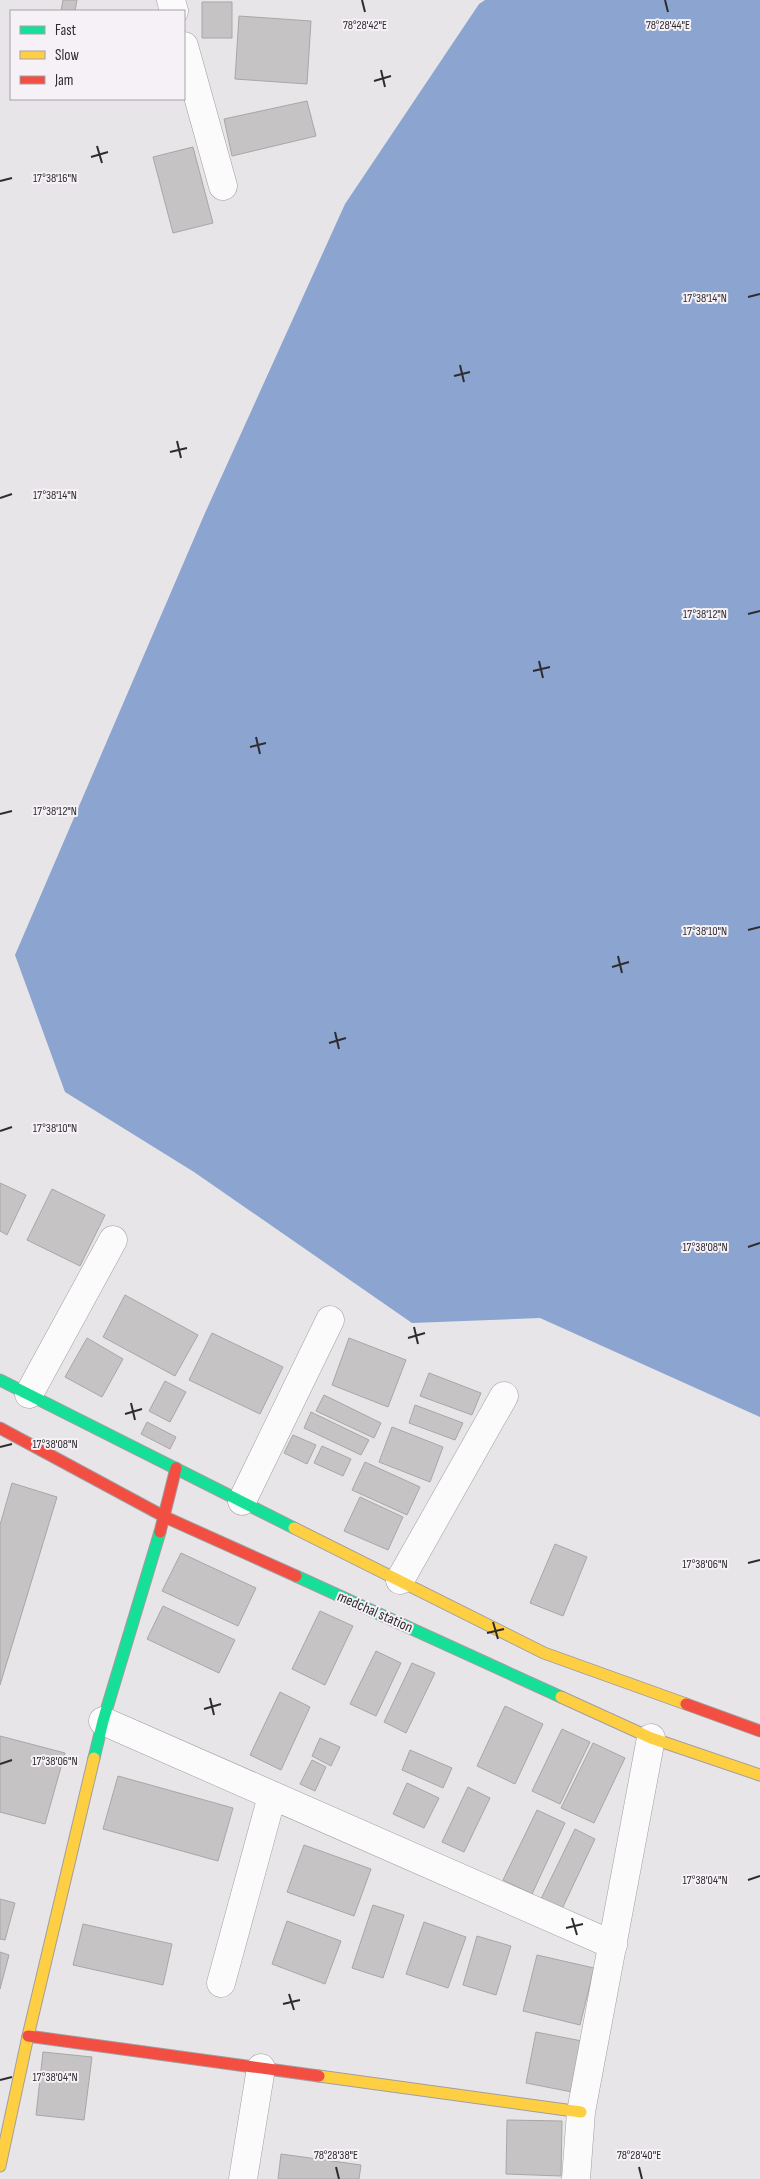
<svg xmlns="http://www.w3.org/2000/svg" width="760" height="2179" font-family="'Sofia Sans Condensed',sans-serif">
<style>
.water{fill:#8ba5d0}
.building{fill:#c5c3c4;stroke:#a8a6a6}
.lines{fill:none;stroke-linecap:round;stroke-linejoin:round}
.street-casing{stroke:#a09ea0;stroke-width:29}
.fast-casing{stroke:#a09ea0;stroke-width:13}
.slow-casing{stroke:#a09ea0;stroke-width:13}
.jam-casing{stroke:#a09ea0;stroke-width:13}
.street{stroke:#fcfbfc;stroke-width:28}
.fast{stroke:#16e098;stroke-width:11}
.slow{stroke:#ffcf43;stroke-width:11}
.jam{stroke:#f24e42;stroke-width:11}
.ticks{fill:none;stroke:#2e2c2f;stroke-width:2}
.labels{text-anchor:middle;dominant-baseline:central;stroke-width:4;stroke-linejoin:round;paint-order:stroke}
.street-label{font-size:15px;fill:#2e2c2f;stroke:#f6f1f7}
.ticks-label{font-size:12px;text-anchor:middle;fill:#2e2c2f;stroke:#f6f1f7;stroke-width:4;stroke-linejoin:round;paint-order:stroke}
</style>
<rect width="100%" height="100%" fill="#e8e5e8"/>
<path class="water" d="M 485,0 L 760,0 L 760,1417 L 540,1318 L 412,1323 L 194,1172 L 65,1092 L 15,955 L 205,513 L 345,204 L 479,4 Z"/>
<path class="building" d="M 63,0 L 77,0 L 75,11 L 61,11 Z
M 202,2 L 232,2 L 232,38 L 202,38 Z
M 239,16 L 311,21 L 307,84 L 235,79 Z
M 307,101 L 316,136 L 232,156 L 224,119 Z
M 193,147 L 213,223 L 173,233 L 153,157 Z
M 0,1183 L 26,1195 L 7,1235 L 0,1231 Z
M 52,1189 L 105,1215 L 80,1266 L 27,1240 Z
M 125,1295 L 198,1335 L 175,1376 L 103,1337 Z
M 212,1333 L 283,1367 L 260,1414 L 189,1380 Z
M 87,1338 L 123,1359 L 102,1397 L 65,1377 Z
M 349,1338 L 406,1360 L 388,1407 L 332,1385 Z
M 429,1373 L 481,1393 L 472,1415 L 420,1396 Z
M 165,1381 L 186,1392 L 170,1422 L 149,1411 Z
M 324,1395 L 381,1423 L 374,1438 L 316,1411 Z
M 415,1405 L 463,1423 L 455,1440 L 409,1423 Z
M 311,1412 L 369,1440 L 361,1455 L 304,1428 Z
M 147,1422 L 176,1437 L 170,1449 L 141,1434 Z
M 392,1427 L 443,1447 L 430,1482 L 379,1462 Z
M 293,1435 L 316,1445 L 307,1464 L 284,1453 Z
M 322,1446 L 351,1459 L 343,1476 L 314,1463 Z
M 365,1462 L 420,1487 L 407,1515 L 352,1490 Z
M 12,1483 L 57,1497 L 0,1685 L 0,1525 Z
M 360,1497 L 403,1517 L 388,1550 L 344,1531 Z
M 555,1544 L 587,1557 L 563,1616 L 530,1603 Z
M 181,1553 L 256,1588 L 238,1626 L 162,1591 Z
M 163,1606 L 235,1640 L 219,1673 L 147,1639 Z
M 320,1611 L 353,1626 L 325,1685 L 292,1669 Z
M 376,1651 L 401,1663 L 376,1716 L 350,1704 Z
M 412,1663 L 435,1673 L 406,1733 L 384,1722 Z
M 280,1692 L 310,1707 L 281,1770 L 250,1755 Z
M 505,1706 L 543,1724 L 515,1784 L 477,1766 Z
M 562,1729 L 590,1742 L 560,1804 L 532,1791 Z
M 0,1736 L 65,1753 L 45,1824 L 0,1812 Z
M 320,1738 L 340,1747 L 331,1766 L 312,1756 Z
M 593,1743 L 625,1758 L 594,1823 L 561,1808 Z
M 410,1750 L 452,1768 L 443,1788 L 402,1770 Z
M 312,1760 L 326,1767 L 315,1791 L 300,1784 Z
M 118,1776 L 233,1808 L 218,1861 L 103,1829 Z
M 407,1783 L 439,1798 L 424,1828 L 393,1814 Z
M 468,1787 L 490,1798 L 464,1852 L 442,1842 Z
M 537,1810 L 565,1823 L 532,1894 L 503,1880 Z
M 575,1829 L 595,1839 L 561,1911 L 540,1901 Z
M 304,1845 L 371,1869 L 354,1916 L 287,1892 Z
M 0,1899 L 15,1903 L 5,1940 L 0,1939 Z
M 373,1905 L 404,1915 L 383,1978 L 352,1968 Z
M 287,1921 L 341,1941 L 325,1984 L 272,1964 Z
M 424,1922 L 466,1937 L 448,1988 L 406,1974 Z
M 83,1924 L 172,1944 L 163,1985 L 73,1965 Z
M 477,1936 L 511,1946 L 496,1995 L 463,1985 Z
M 0,1952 L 9,1955 L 0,1989 Z
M 537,1955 L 594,1968 L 580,2025 L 523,2011 Z
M 536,2032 L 587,2042 L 577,2093 L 526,2083 Z
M 43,2052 L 92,2057 L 84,2120 L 36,2115 Z
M 507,2120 L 562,2121 L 561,2176 L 506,2174 Z
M 281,2154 L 361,2165 L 359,2179 L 278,2179 Z"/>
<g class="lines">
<defs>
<path id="street" d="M 171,0 L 174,11
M 184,46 L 223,186
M 29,1394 L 113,1240
M 242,1501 L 330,1320
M 400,1580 L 504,1396
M 103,1721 L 613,1945
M 221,1983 L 272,1796
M 243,2179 L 261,2068
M 576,2179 L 581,2112 L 651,1738"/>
<path id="fast" d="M 0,1380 L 294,1528
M 296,1576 L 561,1697
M 94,1758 L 103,1721 L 160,1532"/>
<path id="slow" d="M 294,1528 L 544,1653 L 686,1704
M 561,1697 L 651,1738 L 760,1775
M 319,2076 L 581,2112
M 0,2166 L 28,2036 L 94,1758"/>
<path id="jam" d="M 0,1428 L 165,1517 L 296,1576
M 160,1532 L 176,1468
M 686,1704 L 760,1731
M 28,2036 L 319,2076"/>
</defs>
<use href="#street" class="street-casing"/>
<use href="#fast" class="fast-casing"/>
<use href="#slow" class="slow-casing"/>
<use href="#jam" class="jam-casing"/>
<use href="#street" class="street"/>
<use href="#fast" class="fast"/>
<use href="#slow" class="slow"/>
<use href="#jam" class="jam"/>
</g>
<path class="ticks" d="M 362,0 L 365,12M 665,0 L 668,12M 381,70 L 385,87M 374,81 L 391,76M 97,146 L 102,163M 91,157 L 108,152M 0,181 L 12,178M 748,297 L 760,294M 460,365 L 464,382M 454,376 L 470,372M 177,441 L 181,458M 170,452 L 187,448M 0,498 L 12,494M 748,614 L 760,611M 539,661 L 543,678M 533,671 L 550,667M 256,737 L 260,754M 250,747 L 266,743M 0,814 L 12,811M 748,930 L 760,927M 618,956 L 622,973M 612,967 L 629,962M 335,1032 L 339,1049M 329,1043 L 346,1038M 0,1131 L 12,1127M 748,1247 L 760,1243M 414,1327 L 418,1344M 408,1338 L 425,1333M 131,1403 L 135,1420M 125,1414 L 142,1409M 0,1447 L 12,1444M 748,1563 L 760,1560M 493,1622 L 498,1639M 487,1633 L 504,1629M 210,1698 L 214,1715M 204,1709 L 221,1704M 0,1764 L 12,1760M 748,1880 L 760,1876M 572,1918 L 577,1935M 566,1928 L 583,1924M 289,1994 L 294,2010M 283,2004 L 300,2000M 0,2080 L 12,2077M 336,2167 L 339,2179M 639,2167 L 642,2179"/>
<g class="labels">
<g class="street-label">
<text transform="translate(375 1612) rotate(24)">medchal station</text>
</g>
</g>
<g class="ticks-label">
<text x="365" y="29">78°28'42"E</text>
<text x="668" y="29">78°28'44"E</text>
<text x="55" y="182">17°38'16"N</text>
<text x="705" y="302">17°38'14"N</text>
<text x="55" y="499">17°38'14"N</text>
<text x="705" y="618">17°38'12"N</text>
<text x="55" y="815">17°38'12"N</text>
<text x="705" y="935">17°38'10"N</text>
<text x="55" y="1132">17°38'10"N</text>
<text x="705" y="1251">17°38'08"N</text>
<text x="55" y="1448">17°38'08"N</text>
<text x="705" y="1568">17°38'06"N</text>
<text x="55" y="1765">17°38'06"N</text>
<text x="705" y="1884">17°38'04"N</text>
<text x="55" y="2081">17°38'04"N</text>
<text x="336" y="2159">78°28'38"E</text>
<text x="639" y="2159">78°28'40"E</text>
</g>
<rect x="10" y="10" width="175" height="90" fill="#f6f1f7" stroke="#a6a2a7"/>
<rect x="20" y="26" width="25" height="8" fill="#16e098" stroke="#a6a2a7"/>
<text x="55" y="35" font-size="15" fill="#2e2c2f">Fast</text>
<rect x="20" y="51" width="25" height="8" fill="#ffcf43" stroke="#a6a2a7"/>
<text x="55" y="60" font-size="15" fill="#2e2c2f">Slow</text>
<rect x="20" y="76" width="25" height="8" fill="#f24e42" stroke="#a6a2a7"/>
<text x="55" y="85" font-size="15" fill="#2e2c2f">Jam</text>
</svg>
